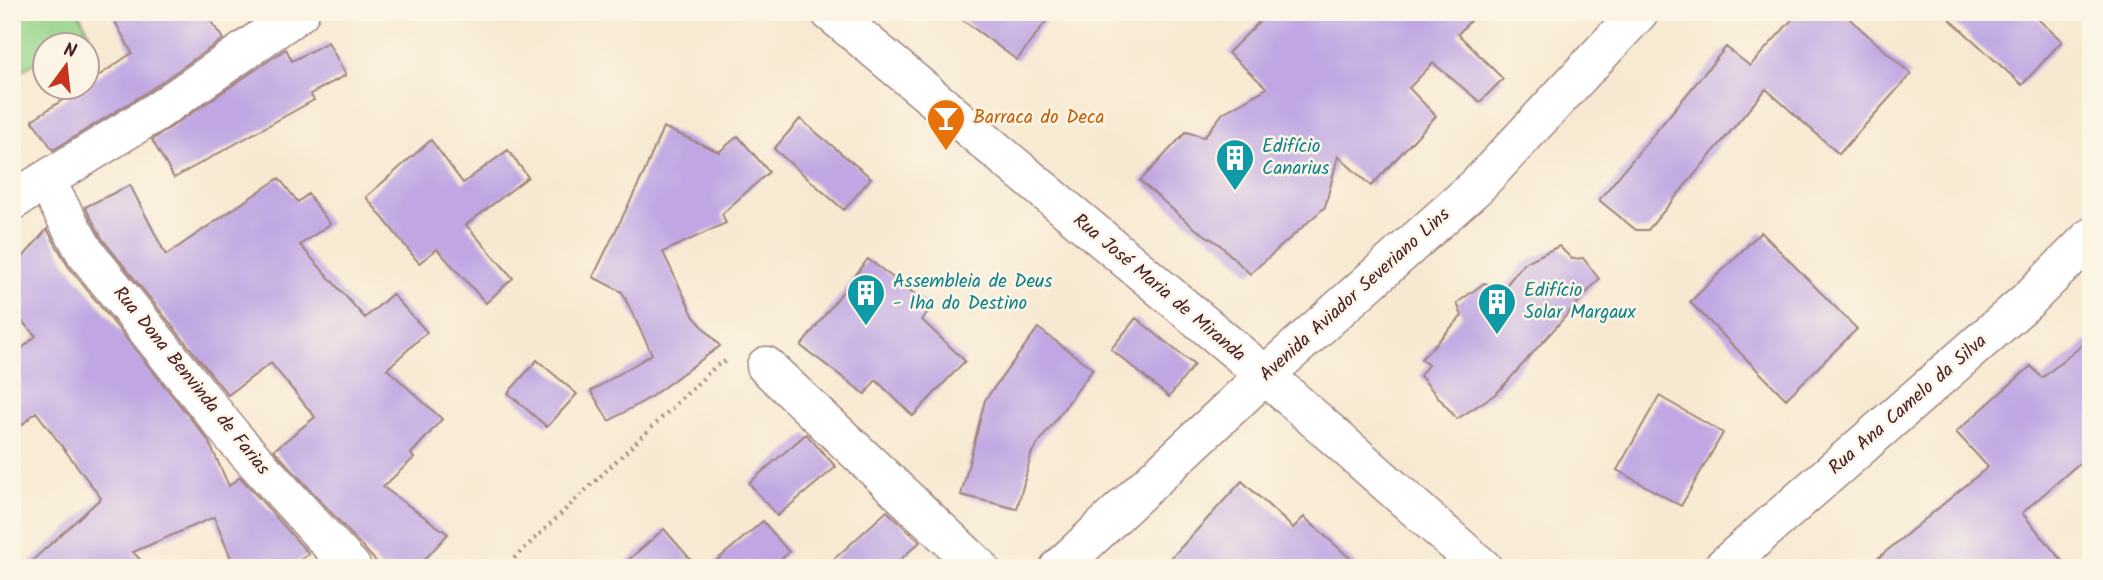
<svg xmlns="http://www.w3.org/2000/svg" width="2103" height="580" font-family="Kalam,sans-serif">
<style>
.green{fill:#96d48a;stroke:#707a5a;stroke-width:2}
.building{fill:#c0a7e3}
.lines{fill:none;stroke-linecap:round;stroke-linejoin:round}
.minor-casing{stroke:#a0847e;stroke-width:41}
.path{stroke:#a0847e;stroke-width:4.5;stroke-dasharray:2 5;stroke-linecap:butt}
.minor{stroke:#fff;stroke-width:38}
.labels{text-anchor:middle;dominant-baseline:central;stroke-width:5;stroke-linejoin:round;paint-order:stroke}
.food-label{font-size:19px;fill:#c56008;stroke:#fcf5e5;text-anchor:start}
.culture-label{font-size:19px;fill:#0d838f;stroke:#fcf5e5;text-anchor:start}
.street-label{font-size:19px;fill:#4a1f2b;stroke:#fcf5e5}
</style>
<rect width="100%" height="100%" fill="#fcf5e5"/>
<filter id="ink" filterUnits="userSpaceOnUse"><feTurbulence type="fractalNoise" baseFrequency=".0143" numOctaves="2"/><feDisplacementMap in="SourceGraphic" scale="14" xChannelSelector="R" yChannelSelector="G"/><feConvolveMatrix kernelMatrix="1 2 1 2 8 2 1 2 1" color-interpolation-filters="sRGB"/></filter>
<filter id="wash" filterUnits="userSpaceOnUse"><feTurbulence type="fractalNoise" baseFrequency=".00686" numOctaves="4" result="noise"/><feDisplacementMap in="SourceGraphic" scale="28" xChannelSelector="R" yChannelSelector="G"/><feGaussianBlur stdDeviation="1.57" result="paint"/><feColorMatrix in="noise" values="0 0 0 0 0 0 0 0 0 0 0 0 0 0 0 0 0 1.4 0 .05"/><feComposite in="paint" operator="in"/></filter>
<g filter="url(#wash)">
<rect width="100%" height="100%" fill="#f7e9d1"/>
<path class="green" d="M 12,12 L 78,12 L 89,32 L 66,45 L 46,46 L 45,57 L 12,76 Z"/>
<g id="blocks">
<path class="building" d="M 110,12 L 205,12 L 223,39 L 147,92 L 53,150 L 32,120 L 81,88 L 88,88 L 88,83 L 132,53 Z
M 952,12 L 1053,12 L 1017,60 Z
M 1269,12 L 1478,12 L 1458,34 L 1503,79 L 1480,102 L 1433,63 L 1409,88 L 1436,116 L 1371,186 L 1338,156 L 1325,207 L 1250,274 L 1219,244 L 1193,227 L 1140,181 L 1186,132 L 1204,137 L 1223,113 L 1267,88 L 1228,53 Z
M 1799,12 L 1842,12 L 1911,74 L 1839,154 L 1766,89 L 1648,230 L 1636,230 L 1599,200 L 1726,47 L 1750,66 Z
M 1942,12 L 2030,12 L 2062,41 L 2022,85 Z
M 328,42 L 346,75 L 310,94 L 314,100 L 174,178 L 152,140 L 286,49 L 292,61 Z
M 800,119 L 871,178 L 844,210 L 774,149 Z
M 663,127 L 719,152 L 738,136 L 769,172 L 722,214 L 726,223 L 663,252 L 694,317 L 720,346 L 649,398 L 609,421 L 591,391 L 652,354 L 622,292 L 593,277 L 644,173 Z
M 431,140 L 463,183 L 508,150 L 528,177 L 466,225 L 513,278 L 486,303 L 437,249 L 419,263 L 366,197 Z
M 279,178 L 298,202 L 308,194 L 330,224 L 300,245 L 365,318 L 392,294 L 427,332 L 387,369 L 442,419 L 411,454 L 414,458 L 383,487 L 448,534 L 417,568 L 382,568 L 274,450 L 315,417 L 271,363 L 228,395 L 103,240 L 85,207 L 130,185 L 166,255 Z
M 47,229 L 68,266 L 208,440 L 229,486 L 240,477 L 309,554 L 288,568 L 235,568 L 214,517 L 133,552 L 148,568 L 24,568 L 101,498 L 36,412 L 12,434 L 12,357 L 36,336 L 12,311 L 12,270 Z
M 1761,232 L 1857,329 L 1786,399 L 1690,302 Z
M 1559,246 L 1572,259 L 1583,258 L 1599,279 L 1497,393 L 1457,419 L 1420,376 L 1428,365 L 1421,359 L 1462,316 L 1457,303 L 1484,283 L 1503,289 L 1524,263 Z
M 868,259 L 932,307 L 922,320 L 965,361 L 913,416 L 876,380 L 865,394 L 801,346 Z
M 1136,318 L 1194,365 L 1169,397 L 1111,349 Z
M 1038,328 L 1093,369 L 1032,452 L 1017,509 L 961,495 L 985,400 Z
M 2091,338 L 2091,453 L 2022,513 L 2068,568 L 1866,568 L 1988,467 L 1956,432 L 2031,366 L 2042,378 Z
M 537,360 L 577,394 L 547,427 L 508,393 Z
M 1659,396 L 1723,433 L 1681,506 L 1617,470 Z
M 806,434 L 836,467 L 777,516 L 749,483 Z
M 1242,481 L 1293,528 L 1304,517 L 1361,568 L 1162,568 Z
M 887,511 L 920,542 L 891,568 L 824,568 Z
M 763,521 L 789,552 L 771,568 L 708,568 Z
M 664,529 L 698,568 L 619,568 Z"/>
</g>
</g>
<g filter="url(#ink)">
<use href="#blocks" fill-opacity="0" stroke="#a0847e" stroke-width="2"/>
<g class="lines">
<defs>
<path id="minor" d="M 830,12 L 1265,375 L 1483,568
M 46,182 L 85,252 L 234,438 L 352,568
M 12,201 L 159,110 L 300,12
M 766,366 L 980,568
M 1059,568 L 1265,375 L 1477,186 L 1639,12
M 1722,568 L 2028,300 L 2091,237"/>
</defs>
<use href="#minor" class="minor-casing"/>
<path class="path" d="M 504,568 L 716,366 L 726,361"/>
<use href="#minor" class="minor"/>
</g>
</g>
<defs>
<symbol id="bar-pin" viewBox="-11 -11 22 30"><path d="M0 17L-7.5 6A9.5 9.5 0 1 1 7.5 6Z" fill="#e8710a" stroke="#fcf5e5"/><path d="M-6-5H6L.8 .8V4.5H3.5V6h-7V4.5H-.8V.8Z" fill="#fff"/></symbol>
<symbol id="building-pin" viewBox="-11 -11 22 30"><path d="M0 17L-7.5 6A9.5 9.5 0 1 1 7.5 6Z" fill="#0f9aa8" stroke="#fcf5e5"/><path d="M-4-6H4V6H1V3H-1V6H-4ZM-2.5-4.3h1.7v1.8h-1.7ZM.8-4.3h1.7v1.8H.8ZM-2.5-1h1.7V.8h-1.7ZM.8-1h1.7V.8H.8Z" fill="#fff"/></symbol>
</defs>
<g fill-rule="evenodd">
<use href="#bar-pin" x="924" y="96" width="44" height="60"/>
<use href="#building-pin" x="1213" y="136" width="44" height="60"/>
<use href="#building-pin" x="844" y="271" width="44" height="60"/>
<use href="#building-pin" x="1475" y="280" width="44" height="60"/>
</g>
<g class="labels">
<g class="food-label">
<text x="973" y="118">Barraca do Deca</text>
</g>
<g class="culture-label">
<text x="1262" y="147">Edifício<tspan x="1262" dy="22">Canarius</tspan></text>
<text x="893" y="282">Assembleia de Deus<tspan x="893" dy="22">- Iha do Destino</tspan></text>
<text x="1524" y="291">Edifício<tspan x="1524" dy="22">Solar Margaux</tspan></text>
</g>
<g class="street-label">
<text transform="translate(1159 288) rotate(40)">Rua José Maria de Miranda</text>
<text transform="translate(1355 295) rotate(-42)">Avenida Aviador Severiano Lins</text>
<text transform="translate(191 381) rotate(51)">Rua Dona Benvinda de Farias</text>
<text transform="translate(1908 405) rotate(-41)">Rua Ana Camelo da Silva</text>
</g>
</g>
<rect width="2103" height="580" fill="none" stroke="#fcf5e5" stroke-width="42"/>
<g transform="translate(66 66) rotate(15)"><circle r="33" fill="#fcf5e5" stroke="#b59f9b" stroke-width="2"/>
<path d="M0-5L12 26L0 18L-12 26Z" fill="#c8321e"/>
<text y="-10" font-size="19" font-weight="bold" text-anchor="middle" fill="#4a1f2b">N</text>
</g>
</svg>
